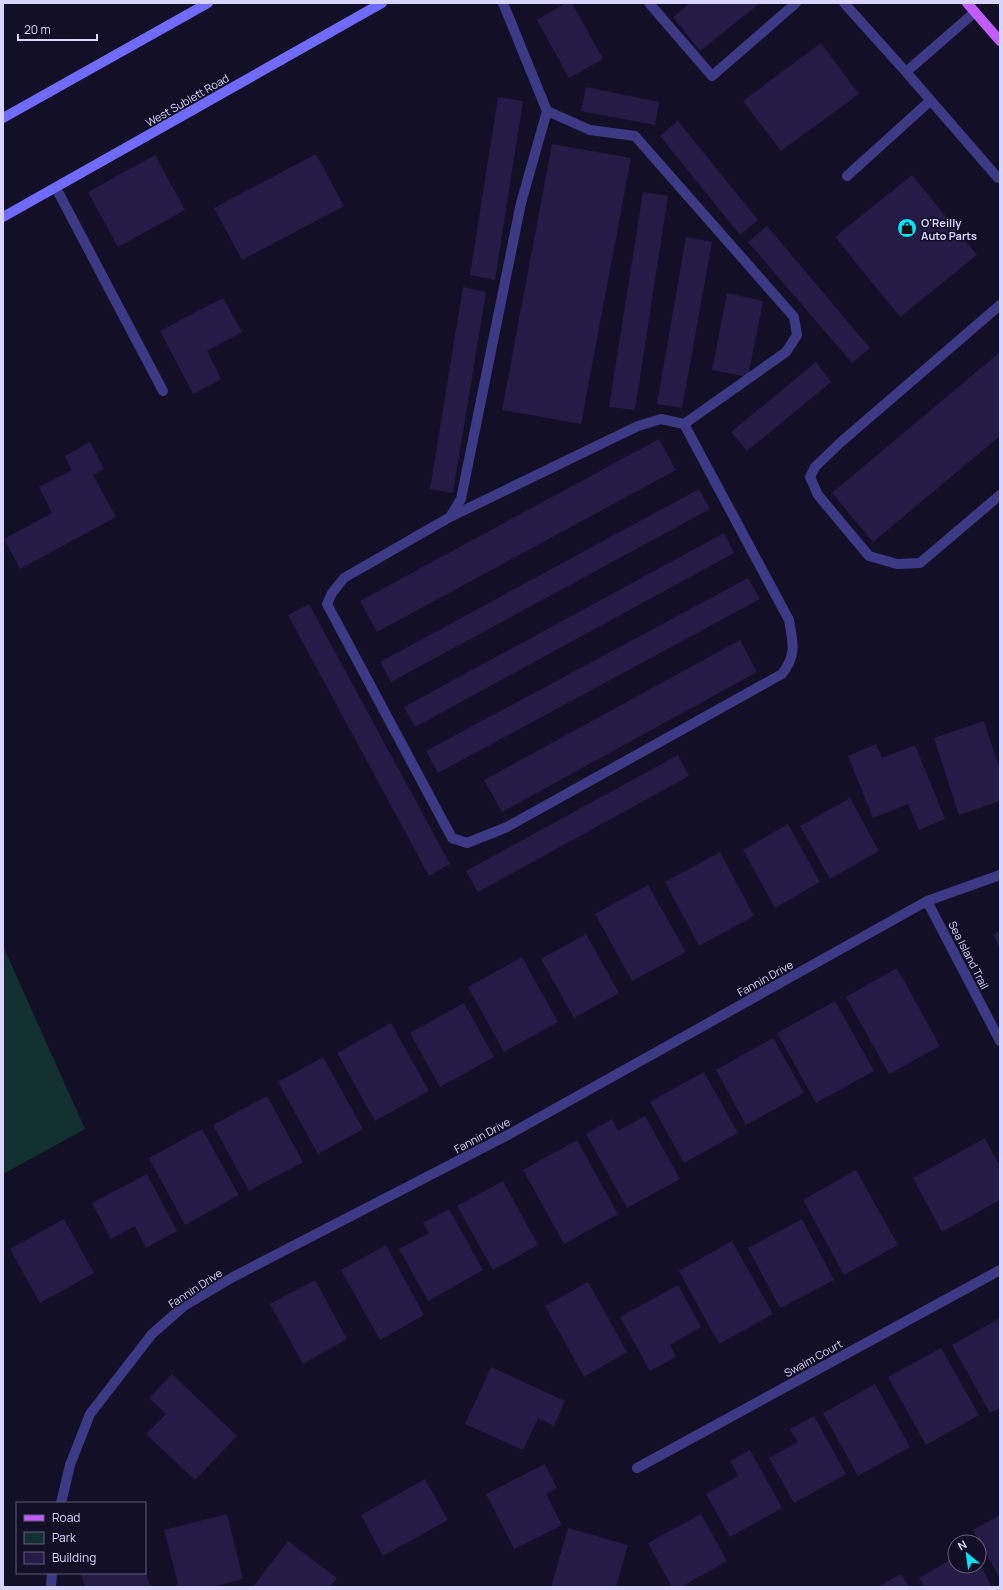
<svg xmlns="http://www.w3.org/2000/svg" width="1003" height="1590" font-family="Manrope,sans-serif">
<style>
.green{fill:#12302f}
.building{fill:#241b47}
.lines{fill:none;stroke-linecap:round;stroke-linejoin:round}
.service{stroke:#3d3a85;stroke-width:10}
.minor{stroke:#3d3a85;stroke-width:10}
.secondary{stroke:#6f6bff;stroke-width:10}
.primary{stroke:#c25bff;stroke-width:10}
.labels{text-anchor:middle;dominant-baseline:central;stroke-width:3.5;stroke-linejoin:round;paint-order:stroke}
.street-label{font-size:11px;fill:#d9d4ff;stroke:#130f26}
.poi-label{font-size:11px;font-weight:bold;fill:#d9d4ff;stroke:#130f26;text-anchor:start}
</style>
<rect width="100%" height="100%" fill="#130f26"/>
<path class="green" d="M 3,946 L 85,1129 L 3,1174 Z"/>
<path class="building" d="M 566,3 L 572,3 L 603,59 L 569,78 L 537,20 Z
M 690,3 L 760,3 L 700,51 L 673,17 Z
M 821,43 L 859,94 L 781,151 L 743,101 Z
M 586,87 L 659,102 L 655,125 L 581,111 Z
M 498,97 L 523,101 L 495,280 L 470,275 Z
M 678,121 L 758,220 L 740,235 L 660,136 Z
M 552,144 L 631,158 L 581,424 L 502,410 Z
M 316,154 L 344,206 L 242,260 L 214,208 Z
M 155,155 L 185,210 L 118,247 L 88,192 Z
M 912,175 L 977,255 L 900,317 L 835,237 Z
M 643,192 L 668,196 L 635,410 L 609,407 Z
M 767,226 L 870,348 L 852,363 L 748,242 Z
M 686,237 L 712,242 L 682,408 L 657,404 Z
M 463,287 L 486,292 L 453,493 L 430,489 Z
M 727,293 L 763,301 L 748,377 L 712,370 Z
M 223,298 L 242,332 L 207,351 L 221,379 L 193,394 L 160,331 Z
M 1000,352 L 1000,436 L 873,542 L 832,493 Z
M 816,362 L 831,382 L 747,451 L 731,432 Z
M 659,439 L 676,470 L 377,632 L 360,601 Z
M 90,442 L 104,469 L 93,475 L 116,517 L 20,569 L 4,539 L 52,513 L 39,487 L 72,470 L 65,456 Z
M 699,489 L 710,509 L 391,682 L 380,662 Z
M 724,533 L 734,553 L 415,727 L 404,707 Z
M 748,578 L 760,599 L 438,773 L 426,751 Z
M 309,604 L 450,864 L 429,876 L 288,615 Z
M 740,640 L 757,672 L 502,812 L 484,780 Z
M 984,721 L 1000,770 L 1000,801 L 959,815 L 934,738 Z
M 876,744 L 882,758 L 915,745 L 945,819 L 919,830 L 908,804 L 873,818 L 848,756 Z
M 678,755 L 689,776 L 478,892 L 466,871 Z
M 850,798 L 879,851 L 830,879 L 800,826 Z
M 788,824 L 820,882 L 775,908 L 743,850 Z
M 720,852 L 754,916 L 699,946 L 665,882 Z
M 648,885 L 686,952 L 632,981 L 595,914 Z
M 1000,931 L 1000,948 L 993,935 Z
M 586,934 L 619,993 L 574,1018 L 541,959 Z
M 522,957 L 558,1022 L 504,1052 L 468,987 Z
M 897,968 L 940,1046 L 889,1074 L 846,997 Z
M 835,1001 L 874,1071 L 816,1103 L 777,1033 Z
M 464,1003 L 494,1057 L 440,1087 L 410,1033 Z
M 391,1023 L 429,1091 L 375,1121 L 337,1053 Z
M 773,1038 L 804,1093 L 746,1125 L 716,1070 Z
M 323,1057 L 363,1129 L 318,1154 L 278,1082 Z
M 704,1072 L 738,1133 L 684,1163 L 650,1102 Z
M 267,1096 L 303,1162 L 249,1191 L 213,1125 Z
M 645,1116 L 680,1179 L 627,1208 L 586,1134 L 612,1119 L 618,1131 Z
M 202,1129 L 239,1195 L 185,1225 L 149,1158 Z
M 985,1138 L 1000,1166 L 1000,1200 L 942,1232 L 913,1178 Z
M 577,1140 L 618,1214 L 564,1244 L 523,1170 Z
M 856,1170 L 898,1245 L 844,1275 L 803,1200 Z
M 147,1174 L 177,1231 L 146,1248 L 135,1226 L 111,1239 L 92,1203 Z
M 503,1181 L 538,1245 L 493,1270 L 457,1206 Z
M 449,1209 L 483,1270 L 428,1301 L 399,1249 L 429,1233 L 423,1223 Z
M 64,1219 L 94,1273 L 40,1303 L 10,1249 Z
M 802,1219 L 834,1280 L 780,1308 L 748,1248 Z
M 732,1241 L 773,1314 L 719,1344 L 679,1271 Z
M 386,1245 L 424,1315 L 380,1340 L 341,1270 Z
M 315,1280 L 347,1339 L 303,1364 L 270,1304 Z
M 588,1282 L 627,1352 L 584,1377 L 545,1306 Z
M 678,1285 L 701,1327 L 670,1345 L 676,1357 L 650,1371 L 620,1317 Z
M 1000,1318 L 1000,1408 L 990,1413 L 952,1345 Z
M 941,1348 L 979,1415 L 926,1445 L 888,1377 Z
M 491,1367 L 565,1401 L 554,1426 L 538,1418 L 523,1450 L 465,1424 Z
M 172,1374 L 237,1436 L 195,1480 L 146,1434 L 166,1414 L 149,1398 Z
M 875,1384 L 910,1447 L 858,1476 L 823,1413 Z
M 814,1416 L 846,1474 L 794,1503 L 769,1458 L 798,1442 L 790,1429 Z
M 750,1450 L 782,1508 L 730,1537 L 706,1494 L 738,1476 L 730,1461 Z
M 545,1464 L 557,1488 L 546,1494 L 562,1525 L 514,1549 L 486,1494 Z
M 425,1479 L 448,1520 L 383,1556 L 361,1515 Z
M 227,1514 L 243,1579 L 212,1587 L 179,1587 L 164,1530 Z
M 701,1514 L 727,1561 L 681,1587 L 672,1587 L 648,1543 Z
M 1000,1515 L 1000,1579 L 973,1530 Z
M 568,1528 L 628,1545 L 616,1587 L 551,1587 Z
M 288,1541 L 337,1578 L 330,1587 L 253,1587 Z
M 955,1557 L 955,1566 L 979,1566 L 979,1563 L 992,1587 L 924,1587 L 919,1578 Z
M 81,1573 L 146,1573 L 150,1587 L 85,1587 Z
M 901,1574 L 909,1587 L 877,1587 Z"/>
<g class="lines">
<path class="service" d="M 649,3 L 712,76 L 796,3
M 844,3 L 906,72
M 975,12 L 906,72 L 998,178
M 547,111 L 590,130 L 635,136 L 794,317 L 797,335 L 786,352 L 684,424
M 847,176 L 930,101
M 56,188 L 163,391
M 1000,305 L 841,442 L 815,467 L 810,477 L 818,495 L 869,556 L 897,564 L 920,563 L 1000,495
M 450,517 L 638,426 L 661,419 L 684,424 L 789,620 C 793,642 797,655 782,674 L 507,827 L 467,843 L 452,838 L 327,604 L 332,593 L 344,578 L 450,517 L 461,499 L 521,203 L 547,111 L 503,3"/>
<path class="minor" d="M 927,901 L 1000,1041
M 637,1468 L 1000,1270
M 61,1503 L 70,1465 L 90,1414 L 152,1334 L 184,1306 L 233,1277 L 508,1135 L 927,901 L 1000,875
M 51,1587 L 52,1573"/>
<path class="secondary" d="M 3,118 L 208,3
M 3,217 L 382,3"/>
<path class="primary" d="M 967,3 L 1000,41"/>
</g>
<defs>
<symbol id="shop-disc" viewBox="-11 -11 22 22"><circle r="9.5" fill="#00e5ff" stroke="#130f26"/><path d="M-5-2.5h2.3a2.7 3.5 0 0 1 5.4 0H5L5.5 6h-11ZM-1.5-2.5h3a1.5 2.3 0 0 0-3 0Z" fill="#111"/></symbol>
</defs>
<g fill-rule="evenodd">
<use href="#shop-disc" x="896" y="217" width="22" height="22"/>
</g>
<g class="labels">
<g class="street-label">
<text transform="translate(187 100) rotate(-30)">West Sublett Road</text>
<text transform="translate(969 955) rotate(63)">Sea Island Trail</text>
<text transform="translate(765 978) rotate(-29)">Fannin Drive</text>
<text transform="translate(482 1135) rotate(-28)">Fannin Drive</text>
<text transform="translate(195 1288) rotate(-33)">Fannin Drive</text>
<text transform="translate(813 1358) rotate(-29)">Swaim Court</text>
</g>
<g class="poi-label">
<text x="921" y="222">O'Reilly<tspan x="921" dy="13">Auto Parts</tspan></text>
</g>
</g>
<rect width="1003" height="1590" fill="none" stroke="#d9d4ff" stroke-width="8"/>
<rect x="16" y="1502" width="130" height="72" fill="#130f26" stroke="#625e7d"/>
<rect x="24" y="1515" width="20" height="6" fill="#c25bff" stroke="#625e7d"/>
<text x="52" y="1522" font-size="12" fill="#d9d4ff">Road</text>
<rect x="24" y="1532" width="20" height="12" fill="#12302f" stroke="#625e7d"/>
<text x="52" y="1542" font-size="12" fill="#d9d4ff">Park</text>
<rect x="24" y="1552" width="20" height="12" fill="#241b47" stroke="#625e7d"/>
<text x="52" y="1562" font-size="12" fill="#d9d4ff">Building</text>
<g transform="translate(967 1554) rotate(331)"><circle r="19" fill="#130f26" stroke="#625e7d"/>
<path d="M0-3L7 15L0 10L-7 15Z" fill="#00e5ff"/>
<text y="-6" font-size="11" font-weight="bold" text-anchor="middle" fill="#d9d4ff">N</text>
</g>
<path d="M18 34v6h79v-6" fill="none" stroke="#d9d4ff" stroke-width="2"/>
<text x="24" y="34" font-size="12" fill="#d9d4ff" stroke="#130f26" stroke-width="3" paint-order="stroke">20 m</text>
</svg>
